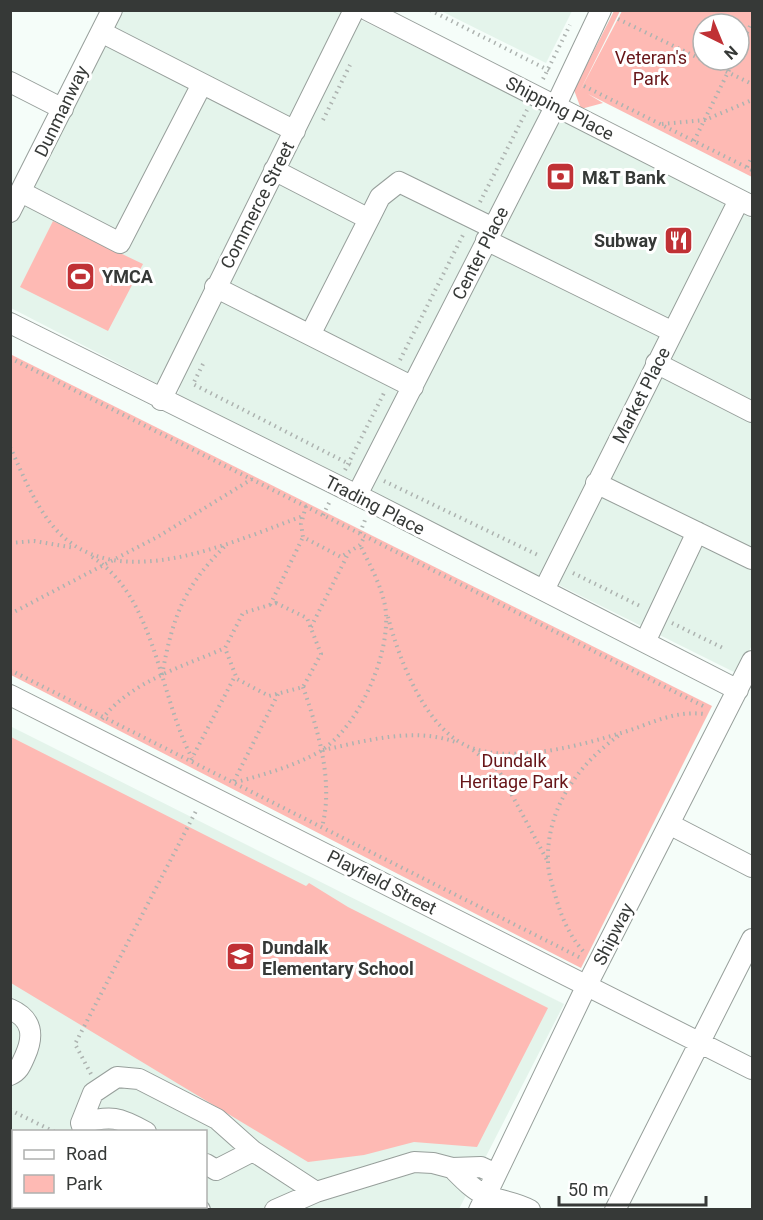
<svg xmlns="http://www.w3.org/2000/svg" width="763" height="1220" font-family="Roboto,sans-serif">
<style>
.built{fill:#e4f4eb;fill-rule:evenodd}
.green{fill:#febab4;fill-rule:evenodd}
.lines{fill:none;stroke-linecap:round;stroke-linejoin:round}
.minor-casing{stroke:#979f9b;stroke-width:22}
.path{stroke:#adb3b0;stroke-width:4;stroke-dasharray:1.5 4.5;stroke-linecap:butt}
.minor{stroke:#fff;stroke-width:20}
.labels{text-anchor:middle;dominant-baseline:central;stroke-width:6;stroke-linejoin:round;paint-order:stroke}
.park-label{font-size:18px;fill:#671518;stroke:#fff}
.street-label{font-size:18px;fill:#363937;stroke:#fff}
.poi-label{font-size:18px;font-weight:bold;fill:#363937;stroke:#fff;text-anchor:start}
</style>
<rect width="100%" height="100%" fill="#f5fdf9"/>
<path class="built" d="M 118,10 L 343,11 L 731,204 L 752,219 L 752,645 L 738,674 L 559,585 L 560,583 L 547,577 L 544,582 L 370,492 L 373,487 L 360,480 L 358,483 L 177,396 L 180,388 L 163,379 L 160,385 L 11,308 L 10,226 Z
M 441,11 L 572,11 L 546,63 Z
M 10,726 L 564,1004 L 459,1209 L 11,1209 ZM 14,1132 L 206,1132 L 206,1206 L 14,1206 Z"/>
<path class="green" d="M 614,11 L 620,11 L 580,91 L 622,11 L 752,11 L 752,177 L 588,94 L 603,103 L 581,109 L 574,90 ZM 703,24 L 739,24 L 739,60 L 703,60 Z
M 53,221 L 143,264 L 108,331 L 20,287 Z
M 10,354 L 712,706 L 581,968 L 11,675 Z
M 11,737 L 306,886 L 309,883 L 348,907 L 548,1008 L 477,1147 L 414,1142 L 364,1155 L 308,1162 L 11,983 Z"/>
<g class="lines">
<defs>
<path id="minor" d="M 367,10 L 752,206
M 101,32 L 295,131
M 10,82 L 63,109
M 274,170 L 369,219 L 380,197 L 399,182 L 493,228
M 21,192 L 120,243 L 202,84
M 10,212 L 112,10
M 486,240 L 673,332
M 215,287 L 413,387
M 10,323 L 373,503 L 738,690
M 310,335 L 369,219
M 656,363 L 752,412
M 161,400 L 354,10
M 596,483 L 752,559
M 357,495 L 556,105 L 601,10
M 544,590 L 739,200
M 645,642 L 697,532
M 10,695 L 752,1069
M 669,824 L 752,867
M 10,1009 C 33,1019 34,1036 25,1056 C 21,1065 19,1071 10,1075
M 81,1123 C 111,1115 119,1117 146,1132
M 84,1132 L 81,1123 L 93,1093 L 117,1077 L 139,1079 L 217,1119 L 253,1151 L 316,1192
M 206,1164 L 216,1170 L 253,1151
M 452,1168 C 462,1178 472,1189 485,1195 C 500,1201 516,1202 530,1210
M 194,1206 L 200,1210
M 275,1210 L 316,1192 L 414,1162 L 433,1163 L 452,1168 L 481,1167 L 496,1174
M 479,1210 L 587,985 L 752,661
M 615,1210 L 752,939"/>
</defs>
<use href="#minor" class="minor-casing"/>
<path class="path" d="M 430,10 L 550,71
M 618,19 L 752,84
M 739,49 L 752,22
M 543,79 L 570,25
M 584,86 L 752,170
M 323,120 L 350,65
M 662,124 L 705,120 L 752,100
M 694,141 L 734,60
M 747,167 L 752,157
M 480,202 L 527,110
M 10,358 L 707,708
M 400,360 L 464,233
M 203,364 L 193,384 L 353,466
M 10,447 C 25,479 41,522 71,543 C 134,589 240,539 303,516
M 345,470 L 385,391
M 384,481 L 540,556
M 306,506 L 301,524 L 303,537 L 341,557 L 360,545 L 365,536
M 323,515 L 330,501
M 360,533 L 365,520
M 10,543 L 34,541 L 75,548
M 92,557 C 156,597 159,696 192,758
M 573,573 L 642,607
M 276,603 L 307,618 L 321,654 L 303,687 L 269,696 L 237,679 L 225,648 L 243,613 Z
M 270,605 L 303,537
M 10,614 L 159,536 L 252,479
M 388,617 C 399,659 426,732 472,748 C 514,763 579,746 621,733 C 649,725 673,710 704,714
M 672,623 L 723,648
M 311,627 L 348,554
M 10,670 L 581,958
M 162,675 C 173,616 183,588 226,545
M 303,687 C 318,730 334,782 322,827
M 278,694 L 233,783 C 262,775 292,767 319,752 C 358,728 389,658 386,613 C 384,590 370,565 360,545
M 102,719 C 130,682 184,666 225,648
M 323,750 C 366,741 415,726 458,743
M 473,750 L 499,771 L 548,862
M 191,760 L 235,676
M 583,951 C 569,935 562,918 556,898 C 553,886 548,874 548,862 C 546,808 579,763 621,734
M 91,1074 L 75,1044 L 196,811
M 10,1110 L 55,1132"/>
<use href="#minor" class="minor"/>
</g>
<defs>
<symbol id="bank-square" viewBox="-11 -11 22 22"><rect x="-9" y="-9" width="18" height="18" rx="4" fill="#c03135" stroke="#fff"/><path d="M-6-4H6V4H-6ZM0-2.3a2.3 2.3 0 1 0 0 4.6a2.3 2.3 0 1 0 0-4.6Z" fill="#fff"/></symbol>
<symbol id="restaurant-square" viewBox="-11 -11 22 22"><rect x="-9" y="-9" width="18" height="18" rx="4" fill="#c03135" stroke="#fff"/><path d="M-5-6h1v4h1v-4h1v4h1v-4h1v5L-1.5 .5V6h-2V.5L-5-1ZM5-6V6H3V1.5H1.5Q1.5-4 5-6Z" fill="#fff"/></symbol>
<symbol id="stadium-square" viewBox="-11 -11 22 22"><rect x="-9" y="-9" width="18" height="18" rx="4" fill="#c03135" stroke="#fff"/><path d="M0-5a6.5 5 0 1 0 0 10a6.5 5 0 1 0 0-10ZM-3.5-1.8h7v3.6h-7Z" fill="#fff"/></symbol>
<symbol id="school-square" viewBox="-11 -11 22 22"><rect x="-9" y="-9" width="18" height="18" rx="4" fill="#c03135" stroke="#fff"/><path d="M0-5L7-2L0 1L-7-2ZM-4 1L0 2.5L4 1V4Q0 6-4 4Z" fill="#fff"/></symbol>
</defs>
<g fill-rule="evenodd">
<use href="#bank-square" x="544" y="160" width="33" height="33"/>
<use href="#restaurant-square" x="662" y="224" width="33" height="33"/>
<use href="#stadium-square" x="64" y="260" width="33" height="33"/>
<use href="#school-square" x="224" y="940" width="33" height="33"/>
</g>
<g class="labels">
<g class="park-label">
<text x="651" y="57">Veteran's<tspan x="651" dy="21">Park</tspan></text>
<text x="514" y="760">Dundalk<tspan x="514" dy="21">Heritage Park</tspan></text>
</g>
<g class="street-label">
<text transform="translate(560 108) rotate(27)">Shipping Place</text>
<text transform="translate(61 111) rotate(-64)">Dunmanway</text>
<text transform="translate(257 205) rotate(-63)">Commerce Street</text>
<text transform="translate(480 253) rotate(-63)">Center Place</text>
<text transform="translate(641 395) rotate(-63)">Market Place</text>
<text transform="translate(375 505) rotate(27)">Trading Place</text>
<text transform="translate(382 882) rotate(27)">Playfield Street</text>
<text transform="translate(613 934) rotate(-63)">Shipway</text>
</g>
<g class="poi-label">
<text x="582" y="177">M&amp;T Bank</text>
<text x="657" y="240" text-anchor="end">Subway</text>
<text x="102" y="276">YMCA</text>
<text x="262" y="947">Dundalk<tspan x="262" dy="21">Elementary School</tspan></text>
</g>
</g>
<rect width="763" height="1220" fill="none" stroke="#363937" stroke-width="24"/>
<rect x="12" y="1130" width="195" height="78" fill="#ffffff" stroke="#afb0af" stroke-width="1.5"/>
<rect x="24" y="1150" width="30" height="9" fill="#ffffff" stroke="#afb0af" stroke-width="1.5"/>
<text x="66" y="1160" font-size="18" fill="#363937">Road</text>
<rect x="24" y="1175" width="30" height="18" fill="#febab4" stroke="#afb0af" stroke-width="1.5"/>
<text x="66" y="1190" font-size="18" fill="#363937">Park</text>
<g transform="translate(721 42) rotate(137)"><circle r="28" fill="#ffffff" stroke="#afb0af" stroke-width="1.5"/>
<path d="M0-4.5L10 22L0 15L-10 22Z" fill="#c03135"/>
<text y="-9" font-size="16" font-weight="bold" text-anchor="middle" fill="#363937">N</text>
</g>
<path d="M559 1196v9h147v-9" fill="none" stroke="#363937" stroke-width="3"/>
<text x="568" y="1196" font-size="18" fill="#363937" stroke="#ffffff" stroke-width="4.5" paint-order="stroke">50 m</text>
</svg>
